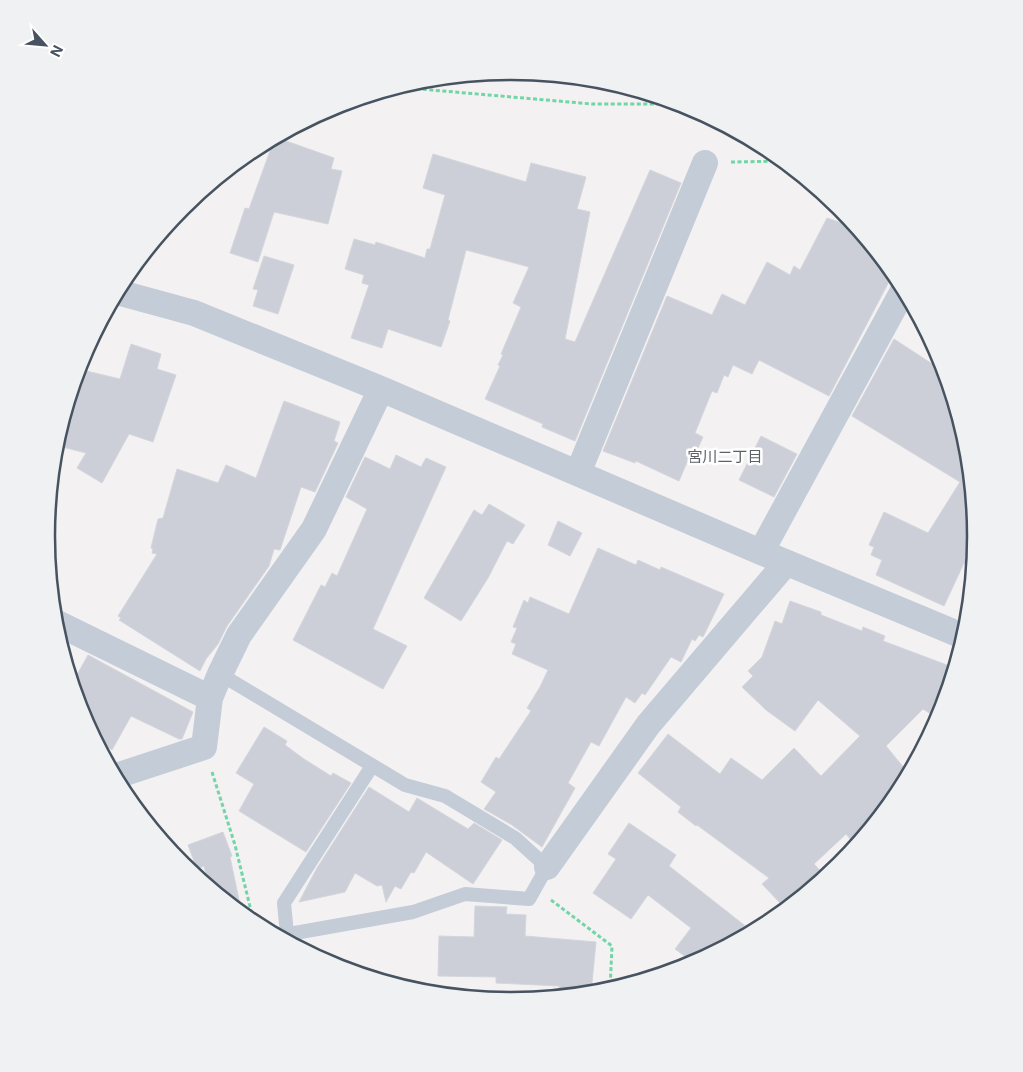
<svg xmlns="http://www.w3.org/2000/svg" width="1023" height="1072" font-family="Inter,'Noto Sans JP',sans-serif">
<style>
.building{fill:#cccfd7;stroke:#d4d6dd}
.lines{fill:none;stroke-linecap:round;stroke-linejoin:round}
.path{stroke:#71d5a8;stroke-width:3;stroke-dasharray:4 2.5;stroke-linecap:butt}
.service{stroke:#c3ccd7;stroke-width:14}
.minor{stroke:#c3ccd7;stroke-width:26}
.labels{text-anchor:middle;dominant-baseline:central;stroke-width:5;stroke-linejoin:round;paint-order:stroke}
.neighbourhood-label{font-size:15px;fill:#5c6167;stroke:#fff}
.rim{fill:none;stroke:#475360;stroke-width:2.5}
</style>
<rect width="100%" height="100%" fill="#f3f1f1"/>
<path class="building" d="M 275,137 L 334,158 L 331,169 L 342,171 L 328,224 L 274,212 L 258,262 L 230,253 L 245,208 L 249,209 Z
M 433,154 L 526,182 L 531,163 L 586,177 L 577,209 L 590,212 L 565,339 L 575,342 L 650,170 L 681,183 L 575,441 L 542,427 L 543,424 L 485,399 L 500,366 L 498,365 L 503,355 L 501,354 L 521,307 L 513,303 L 529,267 L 466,250 L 448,320 L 450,321 L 441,347 L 388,329 L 382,348 L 351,338 L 369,285 L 362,283 L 364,275 L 345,269 L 354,239 L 375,245 L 376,242 L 425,258 L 427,249 L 430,249 L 445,195 L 423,188 Z
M 846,214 L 894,272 L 829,396 L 759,360 L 752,374 L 733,365 L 728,377 L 724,375 L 717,393 L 712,391 L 695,433 L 703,437 L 692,461 L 688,460 L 679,481 L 636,461 L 635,463 L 603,451 L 667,296 L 712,315 L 722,294 L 745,305 L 767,262 L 790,275 L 794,266 L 800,270 L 827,218 L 842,223 Z
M 264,256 L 294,265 L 278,314 L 253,306 L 258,290 L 253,289 Z
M 894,339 L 946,373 L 968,446 L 977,536 L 974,569 L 964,563 L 944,606 L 876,575 L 882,560 L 871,555 L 874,547 L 869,545 L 884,512 L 928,533 L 960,482 L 852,416 Z
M 131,344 L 161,354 L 157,369 L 176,375 L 153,442 L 129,434 L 102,483 L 77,468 L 86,453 L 55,445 L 78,369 L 120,379 Z
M 284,401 L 340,422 L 334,441 L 338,443 L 315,492 L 301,487 L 280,550 L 274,549 L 269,566 L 227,626 L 218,644 L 206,659 L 200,671 L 119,620 L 121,618 L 118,616 L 157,554 L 152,553 L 153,549 L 151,548 L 158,519 L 163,518 L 177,469 L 218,483 L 226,465 L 256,478 Z
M 761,436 L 797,454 L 774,497 L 739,480 Z
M 396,455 L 421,467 L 426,458 L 446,467 L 373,629 L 407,646 L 383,689 L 293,640 L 321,585 L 325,587 L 332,573 L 337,576 L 367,509 L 346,497 L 365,457 L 390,469 Z
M 489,504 L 525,525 L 513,544 L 507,541 L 488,578 L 461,621 L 424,598 L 474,510 L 482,515 Z
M 558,521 L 582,533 L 570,556 L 548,545 Z
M 598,548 L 636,565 L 638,560 L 660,570 L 661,567 L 724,594 L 703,637 L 699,635 L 695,641 L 692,639 L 681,662 L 671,657 L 645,695 L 642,693 L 635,703 L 626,697 L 599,746 L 591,742 L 568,783 L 575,788 L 542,847 L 512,825 L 484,809 L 496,792 L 481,782 L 496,757 L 499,759 L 531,711 L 527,708 L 540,687 L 548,670 L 512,654 L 516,644 L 511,642 L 517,628 L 513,627 L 524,600 L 528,603 L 530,597 L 569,614 Z
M 790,601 L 821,612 L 821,615 L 862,631 L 863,627 L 885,636 L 883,641 L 955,668 L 939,719 L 923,709 L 886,746 L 909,774 L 898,795 L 856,846 L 846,834 L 814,864 L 826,877 L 808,891 L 803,885 L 782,905 L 762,884 L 769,878 L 697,825 L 696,826 L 678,812 L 681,807 L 638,773 L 668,734 L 720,774 L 731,758 L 762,780 L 794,748 L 821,776 L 860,736 L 818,700 L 795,731 L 766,710 L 742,687 L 753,676 L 748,671 L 762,657 L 775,621 L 782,624 Z
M 88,655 L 193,712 L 182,739 L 179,739 L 131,716 L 112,750 L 96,740 L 82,714 L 72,684 Z
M 264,727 L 287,741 L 285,745 L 304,759 L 331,776 L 333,773 L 351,783 L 306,852 L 239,811 L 254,784 L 236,773 Z
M 369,787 L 409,812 L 417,798 L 468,829 L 474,823 L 502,840 L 473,884 L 426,852 L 414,873 L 411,872 L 401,889 L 395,886 L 386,902 L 382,885 L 377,886 L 355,873 L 345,892 L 299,902 L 317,868 Z
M 629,823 L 676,855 L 669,866 L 753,932 L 694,963 L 675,949 L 691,928 L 648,895 L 631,919 L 593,893 L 616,859 L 608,854 Z
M 223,832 L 232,856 L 230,857 L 242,914 L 209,886 L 204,866 L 197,869 L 188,845 Z
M 475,906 L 507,907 L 506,914 L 526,915 L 525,936 L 596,942 L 591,993 L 563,996 L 563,991 L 559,991 L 559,986 L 496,983 L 496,977 L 438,976 L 439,936 L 474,937 Z"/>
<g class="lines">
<path class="path" d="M 397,87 L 592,104 L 681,104
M 423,89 L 431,79
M 731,162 L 785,161
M 212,772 L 235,845 L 254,923
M 551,900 L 612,946 L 610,990"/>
<path class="service" d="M 220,674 L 405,785 L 445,796 L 515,838 L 547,867 L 529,899 L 465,894 L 413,912 L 278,936
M 287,934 L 284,903 L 372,766"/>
<path class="minor" d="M 117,292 L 194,313 L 381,389 L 761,552 L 965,637
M 578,473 L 705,163
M 761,552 L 904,289
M 55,622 L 210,698
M 116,778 L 119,775 L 204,747 L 210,698 L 220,674 L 239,635 L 314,529 L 381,389
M 547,867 L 648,725 L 786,563"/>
</g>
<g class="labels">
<g class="neighbourhood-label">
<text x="725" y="456">宮川二丁目</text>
</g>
</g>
<path d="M0 0H1023V1072H0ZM55 536a456 456 0 1 1 912 0a456 456 0 1 1-912 0Z" fill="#f0f1f2" fill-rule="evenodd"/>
<path class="rim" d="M55 536a456 456 0 1 1 912 0a456 456 0 1 1-912 0Z"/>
<g transform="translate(45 45) rotate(117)" stroke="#ffffff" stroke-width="4" paint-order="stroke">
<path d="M0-4L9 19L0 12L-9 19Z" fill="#475360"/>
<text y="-8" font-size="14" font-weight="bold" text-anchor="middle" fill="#475360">N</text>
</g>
</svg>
